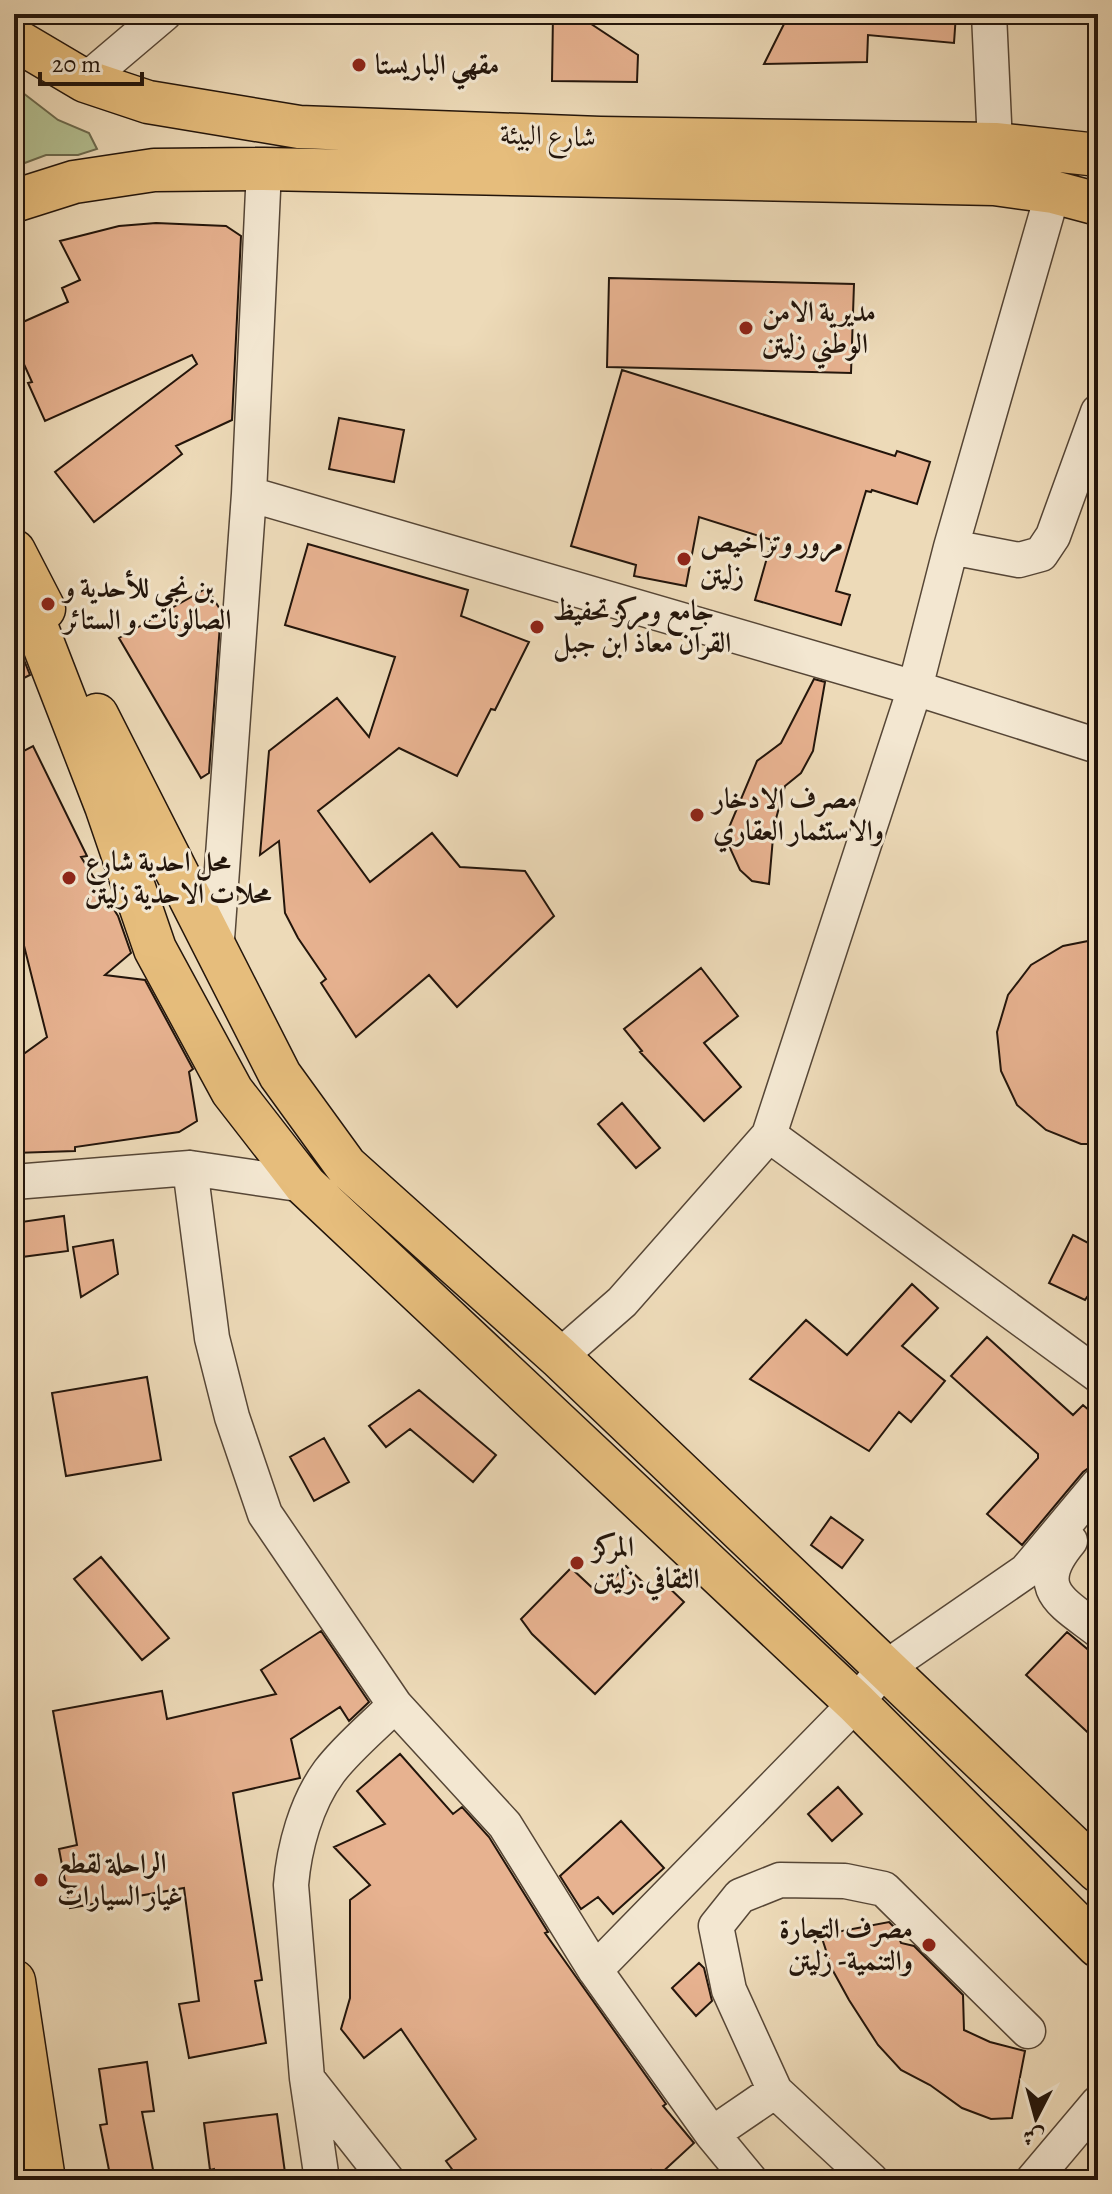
<svg xmlns="http://www.w3.org/2000/svg" width="1112" height="2194" font-family="Alegreya,Amiri,serif">
<style>
.green{fill:#b4c092;stroke:#6c6a4e;stroke-width:2}
.building{fill:#e7b290;stroke:#23150b;stroke-width:2}
.lines{fill:none;stroke-linecap:round;stroke-linejoin:round}
.minor-casing{stroke:#564636;stroke-width:37}
.major-casing{stroke:#23150b;stroke-width:45}
.minor{stroke:#f3e7d1;stroke-width:34}
.major{stroke:#e6bd7c;stroke-width:42}
.poi-dot{fill:#8f2418;stroke:#f3e7d1;stroke-width:3}
.labels{text-anchor:middle;dominant-baseline:central;stroke-width:6;stroke-linejoin:round;paint-order:stroke}
.poi-label{font-size:28px;font-weight:bold;fill:#23150b;stroke:#f3e7d1;text-anchor:start}
.street-label{font-size:28px;fill:#23150b;stroke:#f3e7d1}
</style>
<rect width="100%" height="100%" fill="#eddab8"/>
<filter id="stains"><feTurbulence type="fractalNoise" baseFrequency=".0025" numOctaves="4"/><feColorMatrix values="0 0 0 0 .2 0 0 0 0 .09 0 0 0 0 .02 0 0 0 .5 -.17"/></filter>
<radialGradient id="worn" r=".72"><stop offset=".6" stop-color="#630" stop-opacity="0"/><stop offset="1" stop-color="#630" stop-opacity=".3"/></radialGradient>
<path class="green" d="M 14,86 L 58,120 L 89,133 L 97,149 L 78,155 L 46,155 L 14,167 Z"/>
<path class="building" d="M 553,14 L 576,14 L 638,55 L 637,82 L 552,81 Z
M 789,14 L 956,14 L 954,43 L 868,35 L 867,62 L 764,64 Z
M 156,223 L 226,226 L 241,236 L 232,420 L 176,446 L 182,454 L 94,522 L 55,472 L 197,364 L 192,355 L 45,421 L 28,383 L 32,382 L 14,342 L 14,326 L 68,302 L 62,288 L 80,280 L 60,241 L 119,226 Z
M 609,278 L 854,284 L 851,373 L 607,367 Z
M 622,370 L 895,456 L 897,451 L 930,462 L 917,504 L 872,490 L 871,492 L 866,491 L 836,591 L 850,595 L 841,625 L 755,600 L 772,540 L 699,517 L 686,586 L 634,576 L 636,565 L 571,546 Z
M 339,418 L 404,430 L 394,482 L 329,469 Z
M 308,544 L 468,590 L 461,616 L 529,642 L 495,710 L 491,709 L 457,776 L 399,748 L 318,811 L 370,882 L 432,833 L 460,867 L 525,871 L 554,916 L 457,1007 L 429,975 L 356,1037 L 321,983 L 326,979 L 298,938 L 285,913 L 279,841 L 260,855 L 269,751 L 337,698 L 369,737 L 395,657 L 285,625 Z
M 207,588 L 221,611 L 209,773 L 201,778 L 119,638 Z
M 14,635 L 30,675 L 14,683 Z
M 814,679 L 825,682 L 813,751 L 801,773 L 785,786 L 774,826 L 769,884 L 752,881 L 740,870 L 725,837 L 757,761 L 781,743 Z
M 33,746 L 87,856 L 81,857 L 118,916 L 131,953 L 105,975 L 145,980 L 193,1069 L 189,1072 L 197,1121 L 179,1132 L 75,1147 L 75,1151 L 14,1153 L 14,1061 L 47,1037 L 14,906 L 14,756 Z
M 1098,939 L 1098,1144 L 1081,1144 L 1046,1130 L 1017,1105 L 1001,1071 L 997,1032 L 1008,995 L 1031,965 L 1063,946 Z
M 701,968 L 738,1016 L 704,1043 L 741,1087 L 704,1121 L 640,1052 L 642,1051 L 624,1029 Z
M 622,1103 L 660,1148 L 636,1168 L 598,1124 Z
M 64,1216 L 68,1251 L 14,1258 L 14,1223 Z
M 1073,1235 L 1098,1248 L 1098,1303 L 1087,1297 L 1085,1300 L 1049,1283 Z
M 113,1240 L 118,1274 L 81,1297 L 73,1247 Z
M 912,1284 L 938,1308 L 902,1346 L 945,1381 L 911,1422 L 899,1412 L 869,1451 L 750,1379 L 806,1320 L 847,1355 Z
M 987,1337 L 1073,1415 L 1083,1405 L 1098,1418 L 1098,1466 L 1090,1467 L 1083,1472 L 1022,1545 L 987,1514 L 1038,1458 L 1038,1454 L 951,1376 Z
M 147,1377 L 161,1460 L 66,1476 L 52,1393 Z
M 419,1390 L 496,1455 L 473,1482 L 410,1429 L 386,1447 L 369,1426 Z
M 324,1438 L 349,1482 L 314,1501 L 290,1457 Z
M 831,1517 L 863,1540 L 842,1568 L 811,1545 Z
M 101,1557 L 169,1638 L 142,1660 L 74,1579 Z
M 626,1566 L 652,1591 L 662,1581 L 684,1602 L 595,1694 L 532,1634 L 521,1619 L 571,1568 L 599,1594 Z
M 321,1631 L 369,1702 L 349,1721 L 340,1707 L 291,1739 L 300,1778 L 233,1793 L 262,1980 L 255,1981 L 266,2043 L 189,2058 L 179,2004 L 199,2001 L 184,1888 L 70,1908 L 59,1849 L 77,1845 L 53,1711 L 162,1691 L 167,1719 L 276,1694 L 261,1670 Z
M 1067,1632 L 1098,1658 L 1098,1742 L 1026,1675 Z
M 400,1754 L 453,1814 L 462,1807 L 489,1837 L 548,1932 L 545,1933 L 666,2104 L 663,2106 L 694,2143 L 657,2177 L 651,2170 L 640,2180 L 460,2180 L 446,2161 L 476,2139 L 401,2029 L 364,2058 L 341,2029 L 350,1998 L 350,1900 L 370,1885 L 334,1847 L 385,1824 L 357,1791 Z
M 838,1787 L 862,1814 L 832,1841 L 808,1814 Z
M 621,1821 L 664,1868 L 613,1914 L 598,1897 L 581,1909 L 560,1876 Z
M 889,1922 L 895,1928 L 901,1943 L 914,1946 L 963,1995 L 964,2030 L 990,2042 L 1025,2051 L 1012,2118 L 991,2119 L 962,2108 L 930,2085 L 901,2070 L 878,2045 L 849,2000 L 832,1969 L 821,1935 Z
M 699,1963 L 704,1968 L 712,2001 L 696,2016 L 672,1988 Z
M 147,2062 L 154,2111 L 142,2112 L 155,2180 L 111,2180 L 100,2125 L 107,2124 L 99,2069 Z
M 277,2114 L 286,2180 L 215,2180 L 214,2169 L 210,2170 L 204,2123 Z"/>
<g class="lines">
<defs>
<path id="minor" d="M 989,14 L 995,144
M 85,81 L 164,14
M 249,494 L 915,688 L 1098,746
M 951,547 L 1019,560 L 1041,554 L 1053,536 L 1098,412
M 216,953 L 249,494 L 264,169
M 769,1135 L 1098,1375
M 190,1168 L 212,1338 L 232,1417 L 265,1514 L 395,1705 L 505,1825 L 595,1970 L 712,2134 L 750,2180
M 14,1182 L 190,1168 L 305,1185
M 559,1357 L 622,1302 L 769,1135 L 915,688 L 951,547 L 1053,192
M 1070,1541 C 1031,1588 1060,1601 1098,1630
M 595,1970 L 856,1703 L 884,1669 L 1026,1571 L 1098,1485
M 309,2081 L 387,2180
M 712,2134 L 775,2091
M 322,2180 L 307,2078 L 291,1885 C 294,1848 306,1803 329,1772 C 346,1749 374,1726 395,1705
M 871,2180 L 775,2091 L 729,1990 L 716,1926 L 740,1896 L 780,1880 L 845,1881 L 884,1889 L 1028,2031
M 1033,2180 L 1098,2103"/>
<path id="major" d="M 14,39 L 85,81 L 148,102 L 299,127 L 600,138 L 995,144 L 1098,155
M 14,201 L 74,182 L 154,170 L 264,169 L 994,184 L 1053,192 L 1098,204
M 14,551 L 44,609
M 14,587 L 32,615 L 106,806 L 155,949 L 232,1091 L 305,1185 L 856,1703 L 1098,1946
M 97,715 L 280,1075 L 346,1166 L 559,1357 L 1098,1871
M 14,1981 L 44,2180"/>
</defs>
<use href="#minor" class="minor-casing"/>
<use href="#major" class="major-casing"/>
<use href="#minor" class="minor"/>
<use href="#major" class="major"/>
</g>
<g class="poi-dot">
<circle cx="359" cy="65" r="8"/>
<circle cx="746" cy="328" r="8"/>
<circle cx="684" cy="559" r="8"/>
<circle cx="48" cy="604" r="8"/>
<circle cx="537" cy="627" r="8"/>
<circle cx="697" cy="815" r="8"/>
<circle cx="69" cy="878" r="8"/>
<circle cx="577" cy="1563" r="8"/>
<circle cx="41" cy="1880" r="8"/>
<circle cx="929" cy="1945" r="8"/>
</g>
<g class="labels">
<g class="poi-label">
<text x="375" y="65">مقهي الباريستا</text>
<text x="762" y="312">مديرية الامن<tspan x="762" dy="32">الوطني زليتن</tspan></text>
<text x="700" y="543">مرور وتراخيص<tspan x="700" dy="32">زليتن</tspan></text>
<text x="64" y="588">بن نجي للأحدية و<tspan x="64" dy="32">الصالونات و الستائر</tspan></text>
<text x="553" y="611">جامع ومركز تحفيظ<tspan x="553" dy="32">القرآن معاذ ابن جبل</tspan></text>
<text x="713" y="799">مصرف اﻻدخار<tspan x="713" dy="32">واﻻستثمار العقاري</tspan></text>
<text x="85" y="862">محل احدية شارع<tspan x="85" dy="32">محلات الاحدية زليتن</tspan></text>
<text x="593" y="1547">المركز<tspan x="593" dy="32">الثقافي.زليتن</tspan></text>
<text x="57" y="1864">الراحلة لقطع<tspan x="57" dy="32">غيار السيارات</tspan></text>
<text x="913" y="1929" text-anchor="end">مصرف التجارة<tspan x="913" dy="32">والتنمية- زليتن</tspan></text>
</g>
<g class="street-label">
<text transform="translate(548 136) rotate(2)">شارع البيئة</text>
</g>
</g>
<rect width="1112" height="2194" fill="none" stroke="#eddab8" stroke-width="48"/>
<rect x="16" y="16" width="1080" height="2162" fill="none" stroke="#23150b" stroke-width="4"/>
<rect x="24" y="24" width="1064" height="2146" fill="none" stroke="#23150b" stroke-width="2"/>
<g transform="translate(1036 2118) rotate(186)" stroke="#f3e7d1" stroke-width="6" paint-order="stroke">
<path d="M0-6L14 30L0 20L-14 30Z" fill="#23150b"/>
<text y="-12" font-size="22" font-weight="bold" text-anchor="middle" fill="#23150b">ش</text>
</g>
<path d="M40 72v12h102v-12" fill="none" stroke="#23150b" stroke-width="4"/>
<text x="52" y="72" font-size="24" fill="#23150b" stroke="#f3e7d1" stroke-width="6" paint-order="stroke">20 m</text>
<rect width="100%" height="100%" filter="url(#stains)"/>
<rect width="100%" height="100%" fill="url(#worn)"/>
</svg>
